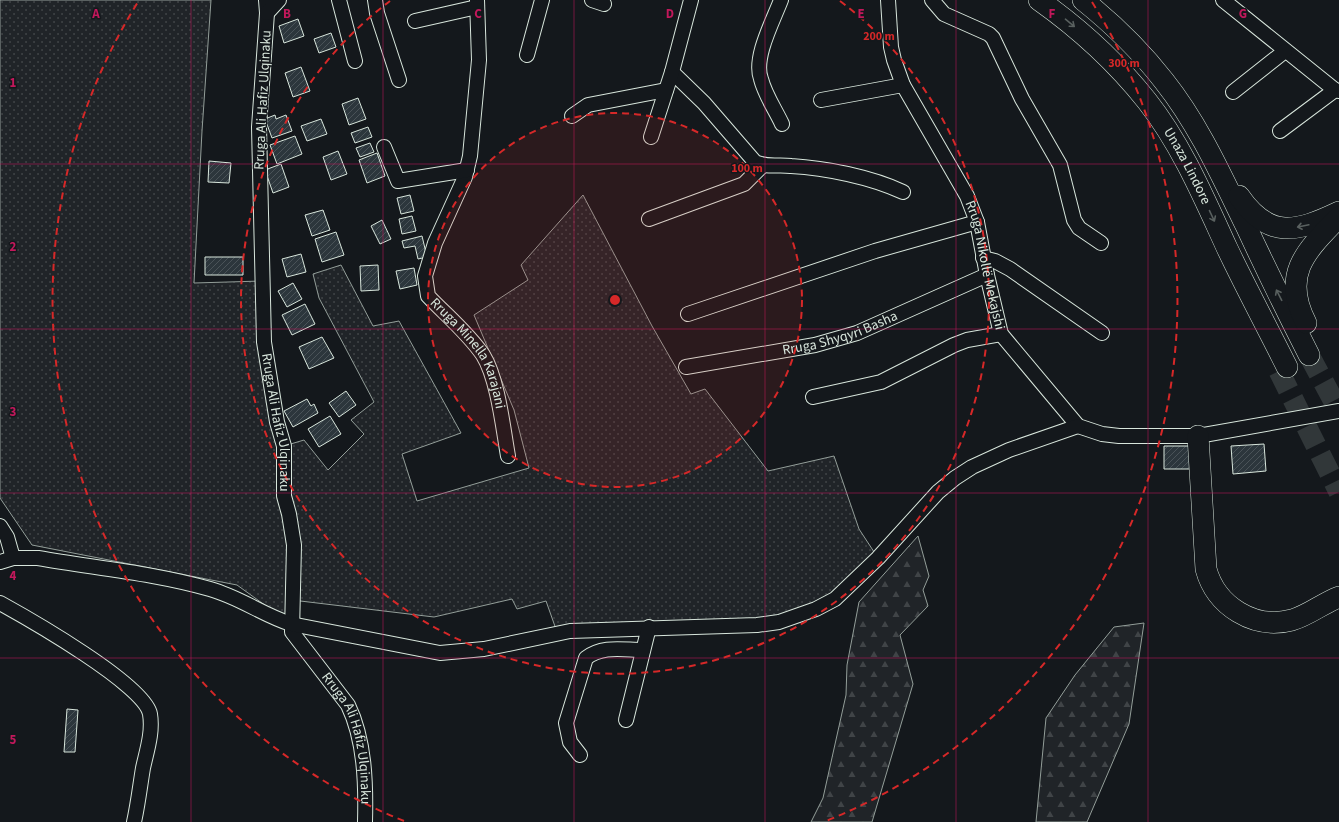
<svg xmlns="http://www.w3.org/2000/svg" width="1339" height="822" font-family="'Source Sans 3',sans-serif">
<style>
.grass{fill:url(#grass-dots);stroke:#939e99}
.forest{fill:url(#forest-firs);stroke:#939e99}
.building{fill:url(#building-hatch);stroke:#d8e6dc}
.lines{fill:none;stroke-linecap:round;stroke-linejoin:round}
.highway-tunnel{stroke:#313739;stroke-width:21;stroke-dasharray:21 10;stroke-linecap:butt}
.minor-casing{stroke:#d8e6dc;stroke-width:16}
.highway-casing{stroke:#d8e6dc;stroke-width:22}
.minor{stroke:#14181c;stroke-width:14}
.highway{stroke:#14181c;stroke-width:21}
.oneway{stroke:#59605f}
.grid{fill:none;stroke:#c2185b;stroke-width:1;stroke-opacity:0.55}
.ring{fill:none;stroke:#d62828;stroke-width:2;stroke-dasharray:7 5}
.labels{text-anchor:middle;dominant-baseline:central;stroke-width:3;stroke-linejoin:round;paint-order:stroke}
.street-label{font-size:14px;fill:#d8e6dc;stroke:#14181c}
.grid-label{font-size:13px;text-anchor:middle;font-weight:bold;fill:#c2185b;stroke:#14181c;stroke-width:3;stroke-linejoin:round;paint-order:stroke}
.centre{fill:#d62828;stroke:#14181c;stroke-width:2}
.ring-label{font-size:12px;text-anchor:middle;font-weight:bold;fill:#d62828;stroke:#14181c;stroke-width:3;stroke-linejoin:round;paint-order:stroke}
</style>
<defs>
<pattern id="grass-dots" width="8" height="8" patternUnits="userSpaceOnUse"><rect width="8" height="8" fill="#202428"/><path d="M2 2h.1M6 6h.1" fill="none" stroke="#404447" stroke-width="1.8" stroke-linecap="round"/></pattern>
<pattern id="forest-firs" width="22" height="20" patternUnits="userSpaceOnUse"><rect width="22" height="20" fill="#202428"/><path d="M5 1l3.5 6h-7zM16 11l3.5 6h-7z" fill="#404447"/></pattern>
<pattern id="building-hatch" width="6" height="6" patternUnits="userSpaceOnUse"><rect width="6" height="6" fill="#2c363c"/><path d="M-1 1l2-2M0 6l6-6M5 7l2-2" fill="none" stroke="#4a5358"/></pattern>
</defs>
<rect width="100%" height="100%" fill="#14181c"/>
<path class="grass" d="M 0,0 L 211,0 L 202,131 L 194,283 L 262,281 L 284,446 L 304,440 L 328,470 L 364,434 L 351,420 L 374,402 L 319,298 L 313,274 L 341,265 L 373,326 L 399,321 L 461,433 L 402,454 L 417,501 L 529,468 L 514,410 L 474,315 L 528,280 L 521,265 L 583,195 L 652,326 L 691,394 L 705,389 L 768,471 L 834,456 L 859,529 L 878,558 L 845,591 L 779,622 L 557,632 L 546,601 L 517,609 L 512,599 L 434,617 L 292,600 L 291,624 L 237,585 L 32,545 L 0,498 Z"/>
<path class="forest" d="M 918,536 L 929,576 L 923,590 L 928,606 L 900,635 L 913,684 L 872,822 L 811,822 L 823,798 L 846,695 L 847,665 L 859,602 Z
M 1144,623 L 1129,724 L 1087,822 L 1036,822 L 1046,718 L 1075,675 L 1114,627 Z"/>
<path class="building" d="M 298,19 L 304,36 L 284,43 L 279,26 Z
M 331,33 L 336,47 L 319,53 L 314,39 Z
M 301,67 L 310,91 L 293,97 L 285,73 Z
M 358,98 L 366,119 L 349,125 L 342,104 Z
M 275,115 L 276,119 L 286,115 L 292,131 L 272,138 L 265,119 Z
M 321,119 L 327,134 L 307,141 L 301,126 Z
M 368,127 L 372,137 L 355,143 L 351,133 Z
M 295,136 L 302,154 L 277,164 L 270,145 Z
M 370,143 L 374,152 L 360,157 L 356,148 Z
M 338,151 L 347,174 L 331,180 L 323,157 Z
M 377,153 L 385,176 L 367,183 L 359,160 Z
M 209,161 L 231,163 L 229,183 L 208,182 Z
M 281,164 L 289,187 L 273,193 L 265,170 Z
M 410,195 L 414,211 L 401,214 L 397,198 Z
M 323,210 L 330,230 L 312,236 L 305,215 Z
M 412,216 L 416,231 L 402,234 L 399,219 Z
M 382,220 L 391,239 L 380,244 L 371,226 Z
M 336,232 L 344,255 L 322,262 L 315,239 Z
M 422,236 L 427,257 L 418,259 L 415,246 L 404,248 L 402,241 Z
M 301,254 L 306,272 L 287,277 L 282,259 Z
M 205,257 L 243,257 L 243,275 L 205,275 Z
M 378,265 L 379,290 L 361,291 L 360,266 Z
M 414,268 L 417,285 L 400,289 L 396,271 Z
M 293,283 L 302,299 L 287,307 L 278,291 Z
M 305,304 L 315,324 L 292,335 L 282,315 Z
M 322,337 L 334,358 L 309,369 L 299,347 Z
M 346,391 L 356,405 L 339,417 L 329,403 Z
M 307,399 L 311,406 L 314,404 L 318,413 L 293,427 L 284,411 Z
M 330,416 L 341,434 L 319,447 L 308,429 Z
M 1264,444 L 1266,471 L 1233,474 L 1231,446 Z
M 1164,446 L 1191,446 L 1191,469 L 1164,469 Z
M 67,709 L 78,710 L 75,752 L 64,752 Z"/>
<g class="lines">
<path class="highway-tunnel" d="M 1309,355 L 1339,411
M 1279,371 L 1339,492"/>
<defs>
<g id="minor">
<path id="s1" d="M 266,0 L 267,13 L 259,127 L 264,342 L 277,422 L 284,446 L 284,496 L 289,514 L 294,545 L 292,632 L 348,705 C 365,740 366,784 365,822"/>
<path d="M 339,0 L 355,61"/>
<path d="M 375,0 L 377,13 L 399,80"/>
<path id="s2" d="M 477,0 L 479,60 L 470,156 L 465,177 L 435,243 L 425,276 L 428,296 C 446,315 468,333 483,355 C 498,379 503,428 508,456"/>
<path d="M 592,0 L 604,4"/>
<path d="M 781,0 C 773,21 753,58 761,79 C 765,95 775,109 782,124"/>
<path id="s3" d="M 888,0 L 891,47 L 894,60 L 903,85 L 967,196 L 977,222 L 987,275 L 1001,334 L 1078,426 L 1102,434 L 1119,436 L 1198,436 L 1339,411"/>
<path d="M 932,0 L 944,14 L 989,34 L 993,38 L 1022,99 L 1060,165 L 1074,220 L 1079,228 L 1101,243"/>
<path d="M 1223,0 L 1335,90 L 1339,91"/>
<path d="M 267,13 L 279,0"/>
<path d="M 415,21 L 477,7"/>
<path d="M 527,55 L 542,0"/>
<path d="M 672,72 L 704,103 L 755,162 C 767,168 778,164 791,166 C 826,168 871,177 903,192"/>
<path d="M 1233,92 L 1285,51"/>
<path d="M 821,100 L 903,85"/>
<path d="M 572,116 L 588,105 L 666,90"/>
<path d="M 1280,131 L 1335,90"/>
<path d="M 651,137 L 672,72 L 691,0"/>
<path d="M 384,147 L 398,181 L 467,170"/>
<path d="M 649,219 L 744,184 L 762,166"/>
<path d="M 983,258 L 995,261 L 1010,269 L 1102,333"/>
<path d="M 688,314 L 875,251 L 977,222"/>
<path id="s4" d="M 686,367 L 815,345 L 857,333 L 987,275"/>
<path d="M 813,397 L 881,382 L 954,345 L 967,340 L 1001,334"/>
<path d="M 0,526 L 7,537 L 13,558"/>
<path d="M 0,562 L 13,558 L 38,558 C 95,568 154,573 210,589 C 239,597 263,615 291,624 L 440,653 L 484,649 L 570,631 L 757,625 L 779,622 L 816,609 L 835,599 L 878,558 L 938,492 L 955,478 L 972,467 L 1009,450 L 1078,426"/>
<path d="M 0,603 C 29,619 145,685 150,714 C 153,732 147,750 143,768 C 140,786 138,804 134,822"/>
<path d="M 626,720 L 649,627"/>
<path d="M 580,755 L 570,742 L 566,723 L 586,658 C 603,645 623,650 643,650"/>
</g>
<g id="highway">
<path id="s5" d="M 1039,0 C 1080,29 1116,62 1147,101 C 1181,144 1204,198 1227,248 C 1246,288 1267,327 1287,367"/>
<path d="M 1083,0 C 1113,24 1140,50 1164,81 C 1199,125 1222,177 1246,226 C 1266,269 1287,312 1309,355"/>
<path d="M 1239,196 C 1269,240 1297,232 1339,212"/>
<path d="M 1306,323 C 1281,274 1306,251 1339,217"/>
<path d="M 1198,436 L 1206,569 C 1216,606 1254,630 1292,620 C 1309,615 1323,603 1339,597"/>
</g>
</defs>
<use href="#minor" class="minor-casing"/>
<use href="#highway" class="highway-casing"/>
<use href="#minor" class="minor"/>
<use href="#highway" class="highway"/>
</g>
<defs><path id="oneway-shaft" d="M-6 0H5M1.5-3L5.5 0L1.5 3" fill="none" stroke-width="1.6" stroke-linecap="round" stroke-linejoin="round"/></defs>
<g class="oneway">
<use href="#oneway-shaft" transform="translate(1070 23) rotate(40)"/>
<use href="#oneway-shaft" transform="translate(1212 216) rotate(65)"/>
<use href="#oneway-shaft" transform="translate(1303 226) rotate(168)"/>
<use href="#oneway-shaft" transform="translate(1279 295) rotate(-117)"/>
</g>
<path class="grid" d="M 191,0 L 191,822M 383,0 L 383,822M 574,0 L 574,822M 765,0 L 765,822M 956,0 L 956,822M 1148,0 L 1148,822M 0,164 L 1339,164M 0,329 L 1339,329M 0,493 L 1339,493M 0,658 L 1339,658"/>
<circle cx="615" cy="300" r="187" fill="#d62828" fill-opacity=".12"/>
<g class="ring">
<circle cx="615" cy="300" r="187"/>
<path d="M840 1A374 374 0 1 1 390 1"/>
<path d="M404 821A562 562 0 0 1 138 2M1092 2A562 562 0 0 1 826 821"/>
</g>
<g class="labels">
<g class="street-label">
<text transform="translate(263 100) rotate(-87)">Rruga Ali Hafiz Ulqinaku</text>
<text stroke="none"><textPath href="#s5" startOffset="225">Unaza Lindore</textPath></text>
<text stroke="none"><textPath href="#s3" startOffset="287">Rruga Nikollë Mekajshi</textPath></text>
<text stroke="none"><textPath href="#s4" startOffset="158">Rruga Shyqyri Basha</textPath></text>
<text stroke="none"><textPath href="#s2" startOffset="377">Rruga Minella Karajani</textPath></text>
<text stroke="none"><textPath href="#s1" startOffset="424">Rruga Ali Hafiz Ulqinaku</textPath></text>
<text stroke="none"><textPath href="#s1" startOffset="759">Rruga Ali Hafiz Ulqinaku</textPath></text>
</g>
</g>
<g class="grid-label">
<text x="96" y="18">A</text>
<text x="287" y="18">B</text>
<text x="478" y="18">C</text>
<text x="670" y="18">D</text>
<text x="861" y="18">E</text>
<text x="1052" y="18">F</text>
<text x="1243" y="18">G</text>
<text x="13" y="87">1</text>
<text x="13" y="251">2</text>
<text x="13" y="416">3</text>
<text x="13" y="580">4</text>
<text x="13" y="744">5</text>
</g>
<circle cx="615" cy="300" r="6" class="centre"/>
<g class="ring-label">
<text x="879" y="40">200 m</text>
<text x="1124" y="67">300 m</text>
<text x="747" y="172">100 m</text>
</g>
</svg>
